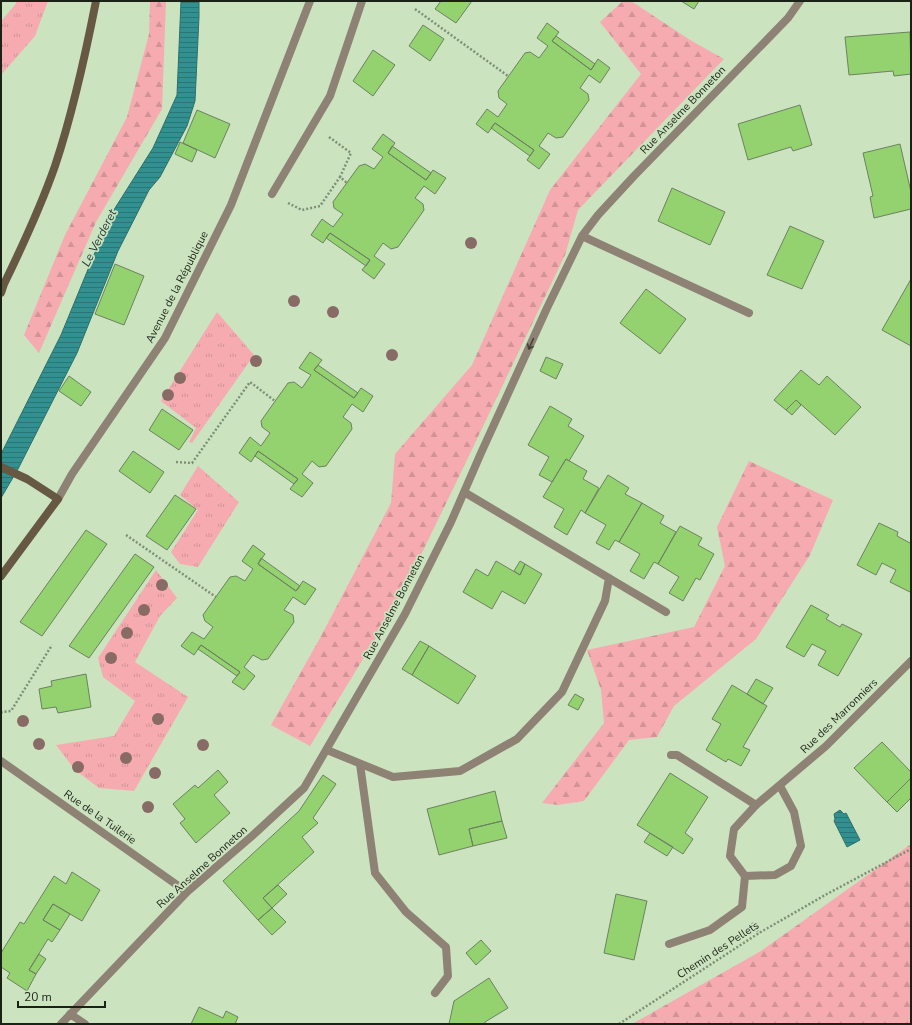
<svg xmlns="http://www.w3.org/2000/svg" width="912" height="1025" font-family="'Nunito Sans',sans-serif">
<style>
.grass{fill:url(#grass-tufts)}
.forest{fill:url(#forest-firs)}
.water{fill:url(#water-rules);stroke:#2b706b}
.building{fill:#94d26f;stroke:#6c8161}
.lines{fill:none;stroke-linecap:round;stroke-linejoin:round}
.path{stroke:#7f8f76;stroke-width:2.5;stroke-dasharray:2 2;stroke-linecap:butt}
.lane{stroke:#8d8274;stroke-width:8}
.street{stroke:#8d8274;stroke-width:8}
.secondary{stroke:#675844;stroke-width:8}
.tree{fill:#896b65}
.oneway{stroke:#424436}
.labels{text-anchor:middle;dominant-baseline:central;stroke-width:3.5;stroke-linejoin:round;paint-order:stroke}
.street-label{font-size:11px;fill:#1a2215;stroke:#cce3c0}
.water-label{font-size:12px;font-style:italic;fill:#1f3c3b;stroke:#cce3c0}
</style>
<defs>
<pattern id="grass-tufts" width="24" height="20" patternUnits="userSpaceOnUse"><rect width="24" height="20" fill="#f6abb0"/><path d="M3 7l-1-3M5 7V3M7 7l1-3M15 17l-1-3M17 17v-4M19 17l1-3" fill="none" stroke="#d29396"/></pattern>
<pattern id="forest-firs" width="22" height="20" patternUnits="userSpaceOnUse"><rect width="22" height="20" fill="#f6abb0"/><path d="M5 1l3.5 6h-7zM16 11l3.5 6h-7z" fill="#d29396"/></pattern>
<pattern id="water-rules" width="6" height="5" patternUnits="userSpaceOnUse"><rect width="6" height="5" fill="#329190"/><path d="M0 2.5h6" fill="none" stroke="#2a7674"/></pattern>
</defs>
<rect width="100%" height="100%" fill="#cce3c0"/>
<path class="grass" d="M 17,1 L 48,1 L 35,36 L 1,75 L 1,21 L 15,5 Z
M 217,312 L 254,355 L 192,443 L 189,442 L 196,428 L 161,401 Z
M 198,466 L 239,502 L 198,567 L 180,564 L 171,552 L 198,510 L 180,495 Z
M 156,570 L 177,598 L 160,616 L 135,662 L 188,697 L 134,791 L 99,788 L 75,770 L 56,745 L 114,736 L 135,701 L 103,677 L 98,658 Z"/>
<path class="forest" d="M 150,1 L 166,1 L 162,109 L 96,222 L 39,353 L 24,335 L 65,235 L 127,117 L 149,34 Z
M 623,1 L 631,1 L 690,40 L 724,59 L 578,210 L 565,255 L 454,487 L 399,600 L 310,746 L 271,725 L 320,638 L 391,503 L 395,454 L 472,365 L 550,190 L 641,74 L 600,22 Z
M 749,461 L 833,500 L 810,555 L 756,639 L 674,706 L 657,737 L 629,740 L 584,801 L 558,805 L 542,803 L 604,723 L 601,690 L 587,650 L 694,627 L 725,566 L 717,527 Z
M 911,844 L 911,1024 L 632,1024 L 761,951 Z"/>
<path class="water" d="M 181,1 L 199,1 L 199,17 L 195,101 L 187,126 L 160,177 L 149,190 L 118,251 L 77,353 L 18,469 L 1,498 L 1,454 L 61,335 L 110,216 L 153,148 L 177,95 Z
M 840,810 L 844,814 L 846,813 L 860,840 L 847,847 L 834,821 L 835,819 L 834,814 Z"/>
<path class="building" d="M 441,1 L 472,1 L 456,23 L 435,9 Z
M 681,1 L 699,1 L 694,9 Z
M 547,23 L 559,32 L 552,41 L 591,70 L 598,59 L 610,68 L 600,83 L 589,75 L 580,88 L 588,94 L 589,100 L 563,137 L 556,138 L 548,133 L 539,146 L 550,154 L 539,169 L 527,160 L 534,150 L 495,123 L 488,133 L 476,124 L 487,109 L 498,117 L 507,104 L 499,98 L 498,91 L 525,53 L 530,52 L 539,58 L 548,46 L 537,38 Z
M 423,25 L 444,39 L 430,61 L 409,46 Z
M 910,32 L 911,74 L 894,76 L 893,71 L 849,75 L 845,37 Z
M 556,36 L 595,64 L 591,70 L 552,41 Z
M 373,50 L 395,65 L 373,96 L 353,81 Z
M 800,105 L 812,145 L 793,151 L 791,147 L 748,160 L 738,124 Z
M 197,110 L 230,124 L 215,158 L 183,143 Z
M 495,123 L 534,150 L 530,156 L 491,128 Z
M 383,134 L 395,143 L 388,153 L 426,180 L 433,170 L 446,178 L 435,194 L 424,186 L 415,198 L 423,204 L 424,210 L 398,247 L 391,249 L 383,243 L 374,256 L 385,264 L 374,279 L 362,270 L 370,260 L 330,233 L 323,243 L 311,235 L 322,219 L 333,227 L 343,214 L 334,208 L 333,202 L 359,166 L 365,164 L 374,169 L 383,157 L 372,149 Z
M 180,142 L 197,150 L 192,162 L 175,154 Z
M 900,144 L 911,192 L 911,209 L 874,218 L 870,197 L 873,196 L 863,153 Z
M 392,146 L 431,173 L 426,180 L 388,153 Z
M 672,188 L 725,212 L 710,245 L 658,221 Z
M 790,226 L 824,241 L 802,289 L 767,275 Z
M 330,233 L 370,260 L 366,266 L 326,238 Z
M 115,264 L 144,276 L 124,325 L 95,314 Z
M 911,279 L 911,346 L 882,330 Z
M 646,289 L 686,319 L 660,354 L 620,323 Z
M 310,352 L 322,360 L 314,370 L 354,398 L 361,388 L 373,396 L 363,412 L 352,404 L 343,417 L 351,423 L 352,429 L 326,466 L 319,467 L 312,461 L 302,474 L 313,483 L 302,497 L 290,489 L 298,479 L 258,451 L 251,462 L 239,453 L 250,437 L 261,446 L 270,433 L 262,427 L 261,421 L 288,383 L 294,382 L 302,388 L 311,375 L 299,368 Z
M 546,357 L 563,364 L 556,379 L 540,371 Z
M 318,365 L 358,393 L 354,398 L 314,370 Z
M 801,370 L 819,385 L 827,376 L 861,407 L 835,435 L 796,400 L 786,410 L 774,400 Z
M 69,376 L 91,392 L 81,406 L 59,391 Z
M 796,400 L 801,405 L 792,415 L 786,410 Z
M 550,406 L 572,419 L 568,426 L 584,436 L 569,461 L 566,459 L 552,482 L 539,475 L 549,457 L 528,445 Z
M 162,409 L 193,430 L 179,450 L 149,430 Z
M 133,451 L 164,472 L 150,493 L 119,471 Z
M 258,451 L 298,479 L 294,484 L 255,456 Z
M 566,459 L 587,471 L 583,479 L 599,488 L 585,513 L 581,510 L 567,535 L 554,527 L 564,509 L 543,497 Z
M 608,475 L 629,488 L 625,494 L 642,503 L 619,542 L 615,540 L 609,550 L 596,543 L 606,525 L 585,513 Z
M 175,495 L 196,509 L 167,550 L 146,536 Z
M 642,503 L 664,516 L 660,523 L 676,532 L 658,564 L 654,562 L 644,579 L 630,571 L 640,554 L 619,542 Z
M 879,523 L 898,532 L 897,536 L 910,543 L 911,540 L 911,589 L 910,592 L 890,582 L 896,570 L 882,563 L 876,575 L 857,565 Z
M 680,526 L 702,538 L 698,545 L 714,554 L 700,580 L 696,578 L 683,601 L 669,593 L 679,577 L 658,564 Z
M 86,530 L 107,544 L 42,636 L 20,622 Z
M 253,545 L 265,554 L 258,564 L 296,591 L 303,581 L 316,589 L 305,605 L 293,597 L 284,610 L 293,615 L 294,622 L 268,659 L 262,660 L 253,655 L 244,667 L 255,676 L 244,690 L 232,682 L 240,672 L 201,645 L 194,655 L 181,646 L 192,632 L 204,639 L 213,627 L 205,621 L 203,615 L 230,577 L 236,576 L 245,581 L 253,569 L 242,561 Z
M 135,554 L 154,567 L 89,658 L 69,646 Z
M 261,558 L 300,586 L 296,591 L 258,564 Z
M 496,561 L 520,575 L 525,564 L 542,574 L 525,604 L 502,591 L 492,609 L 463,592 L 476,569 L 488,576 Z
M 520,561 L 525,564 L 520,575 L 514,571 Z
M 811,605 L 829,615 L 826,619 L 840,627 L 842,624 L 862,634 L 838,676 L 818,665 L 826,651 L 812,644 L 804,657 L 786,647 Z
M 420,641 L 429,646 L 412,675 L 402,669 Z
M 201,645 L 240,672 L 237,676 L 198,649 Z
M 429,646 L 476,676 L 458,704 L 412,675 Z
M 86,674 L 91,707 L 58,713 L 56,707 L 42,709 L 39,689 L 52,686 L 51,681 Z
M 756,679 L 773,688 L 763,704 L 747,694 Z
M 732,685 L 767,706 L 743,747 L 750,750 L 741,766 L 728,759 L 726,762 L 706,750 L 721,724 L 712,719 Z
M 575,694 L 584,699 L 578,710 L 568,705 Z
M 882,742 L 911,772 L 911,778 L 887,802 L 854,768 Z
M 218,770 L 228,782 L 214,795 L 230,813 L 196,843 L 180,823 L 185,819 L 173,804 L 195,785 L 198,788 Z
M 670,773 L 708,797 L 685,833 L 693,839 L 683,854 L 637,825 Z
M 323,775 L 336,784 L 313,818 L 318,823 L 302,837 L 314,852 L 263,898 L 272,908 L 258,920 L 223,881 L 299,811 Z
M 911,778 L 911,798 L 897,812 L 887,802 Z
M 495,791 L 502,821 L 469,829 L 473,846 L 439,855 L 427,809 Z
M 502,821 L 507,838 L 473,846 L 469,829 Z
M 650,833 L 673,847 L 667,856 L 644,842 Z
M 72,872 L 100,890 L 82,921 L 53,904 L 43,920 L 60,930 L 52,942 L 48,939 L 29,970 L 36,974 L 27,991 L 7,978 L 10,973 L 1,967 L 1,953 L 20,922 L 24,924 L 54,876 L 66,884 Z
M 278,885 L 287,894 L 272,908 L 263,898 Z
M 616,894 L 647,901 L 634,960 L 604,953 Z
M 53,904 L 70,914 L 60,930 L 43,920 Z
M 272,908 L 286,922 L 272,935 L 258,920 Z
M 481,940 L 491,951 L 476,965 L 466,953 Z
M 39,954 L 46,959 L 36,974 L 29,970 Z
M 489,978 L 508,1008 L 485,1022 L 485,1024 L 449,1024 L 454,1001 Z
M 199,1007 L 223,1018 L 226,1011 L 238,1017 L 235,1024 L 191,1024 Z"/>
<g class="lines">
<path class="path" d="M 415,9 L 508,76
M 329,137 L 351,153 L 340,177 L 347,183
M 288,203 L 302,210 L 320,206 L 340,177
M 176,462 L 192,463 L 250,382 L 275,401
M 126,535 L 216,597
M 1,713 L 2,712 L 11,711 L 52,645
M 752,923 L 759,933
M 619,1024 L 759,933 L 827,894 L 911,849"/>
<path class="lane" d="M 671,755 L 677,755 L 756,805
M 360,764 L 375,873 L 406,912 L 446,947 L 448,976 L 435,993
M 669,944 L 710,930 L 742,907 L 745,876"/>
<path class="street" d="M 272,194 L 330,96 L 362,1
M 582,236 L 749,313
M 464,492 L 666,612
M 58,499 L 72,474 L 165,338 L 231,205 L 310,1
M 327,750 L 393,777 L 460,771 L 517,739 L 562,692 L 605,601 L 609,578
M 1,761 L 187,892
M 780,786 L 794,812 L 801,846 L 791,866 L 775,875 L 745,876 L 730,856 L 734,829 L 756,805 L 826,746 L 911,661
M 70,1014 L 85,1024
M 61,1024 L 187,892 L 252,836 L 304,788 L 405,614 L 451,522 L 481,453 L 547,308 L 582,236 L 598,215 L 634,176 L 788,18 L 800,1"/>
<path class="secondary" d="M 1,293 L 4,284 C 22,247 41,206 55,166 C 73,112 85,57 96,1
M 1,467 L 27,479 L 58,499 L 1,576"/>
</g>
<g class="tree">
<circle cx="471" cy="243" r="6"/>
<circle cx="294" cy="301" r="6"/>
<circle cx="333" cy="312" r="6"/>
<circle cx="392" cy="355" r="6"/>
<circle cx="256" cy="361" r="6"/>
<circle cx="180" cy="378" r="6"/>
<circle cx="168" cy="395" r="6"/>
<circle cx="162" cy="585" r="6"/>
<circle cx="144" cy="610" r="6"/>
<circle cx="127" cy="633" r="6"/>
<circle cx="111" cy="658" r="6"/>
<circle cx="158" cy="719" r="6"/>
<circle cx="23" cy="721" r="6"/>
<circle cx="39" cy="744" r="6"/>
<circle cx="203" cy="745" r="6"/>
<circle cx="126" cy="758" r="6"/>
<circle cx="78" cy="767" r="6"/>
<circle cx="155" cy="773" r="6"/>
<circle cx="148" cy="807" r="6"/>
</g>
<defs><path id="oneway-shaft" d="M-6 0H5M1.5-3L5.5 0L1.5 3" fill="none" stroke-width="1.6" stroke-linecap="round" stroke-linejoin="round"/></defs>
<use class="oneway" href="#oneway-shaft" transform="translate(531 344) rotate(114)"/>
<g class="labels">
<g class="street-label">
<text transform="translate(683 110) rotate(-46)">Rue Anselme Bonneton</text>
<text transform="translate(177 287) rotate(-63)">Avenue de la République</text>
<text transform="translate(394 607) rotate(-62)">Rue Anselme Bonneton</text>
<text transform="translate(839 716) rotate(-44)">Rue des Marronniers</text>
<text transform="translate(100 817) rotate(35)">Rue de la Tuilerie</text>
<text transform="translate(202 867) rotate(-42)">Rue Anselme Bonneton</text>
<text transform="translate(718 950) rotate(-33)">Chemin des Pellets</text>
</g>
<g class="water-label">
<text transform="translate(99 238) rotate(-63)">Le Verderet</text>
</g>
</g>
<rect width="912" height="1025" fill="none" stroke="#1a2215" stroke-width="4"/>
<path d="M18 1001v6h87v-6" fill="none" stroke="#1a2215" stroke-width="2"/>
<text x="24" y="1001" font-size="12" fill="#1a2215" stroke="#cce3c0" stroke-width="3" paint-order="stroke">20 m</text>
</svg>
